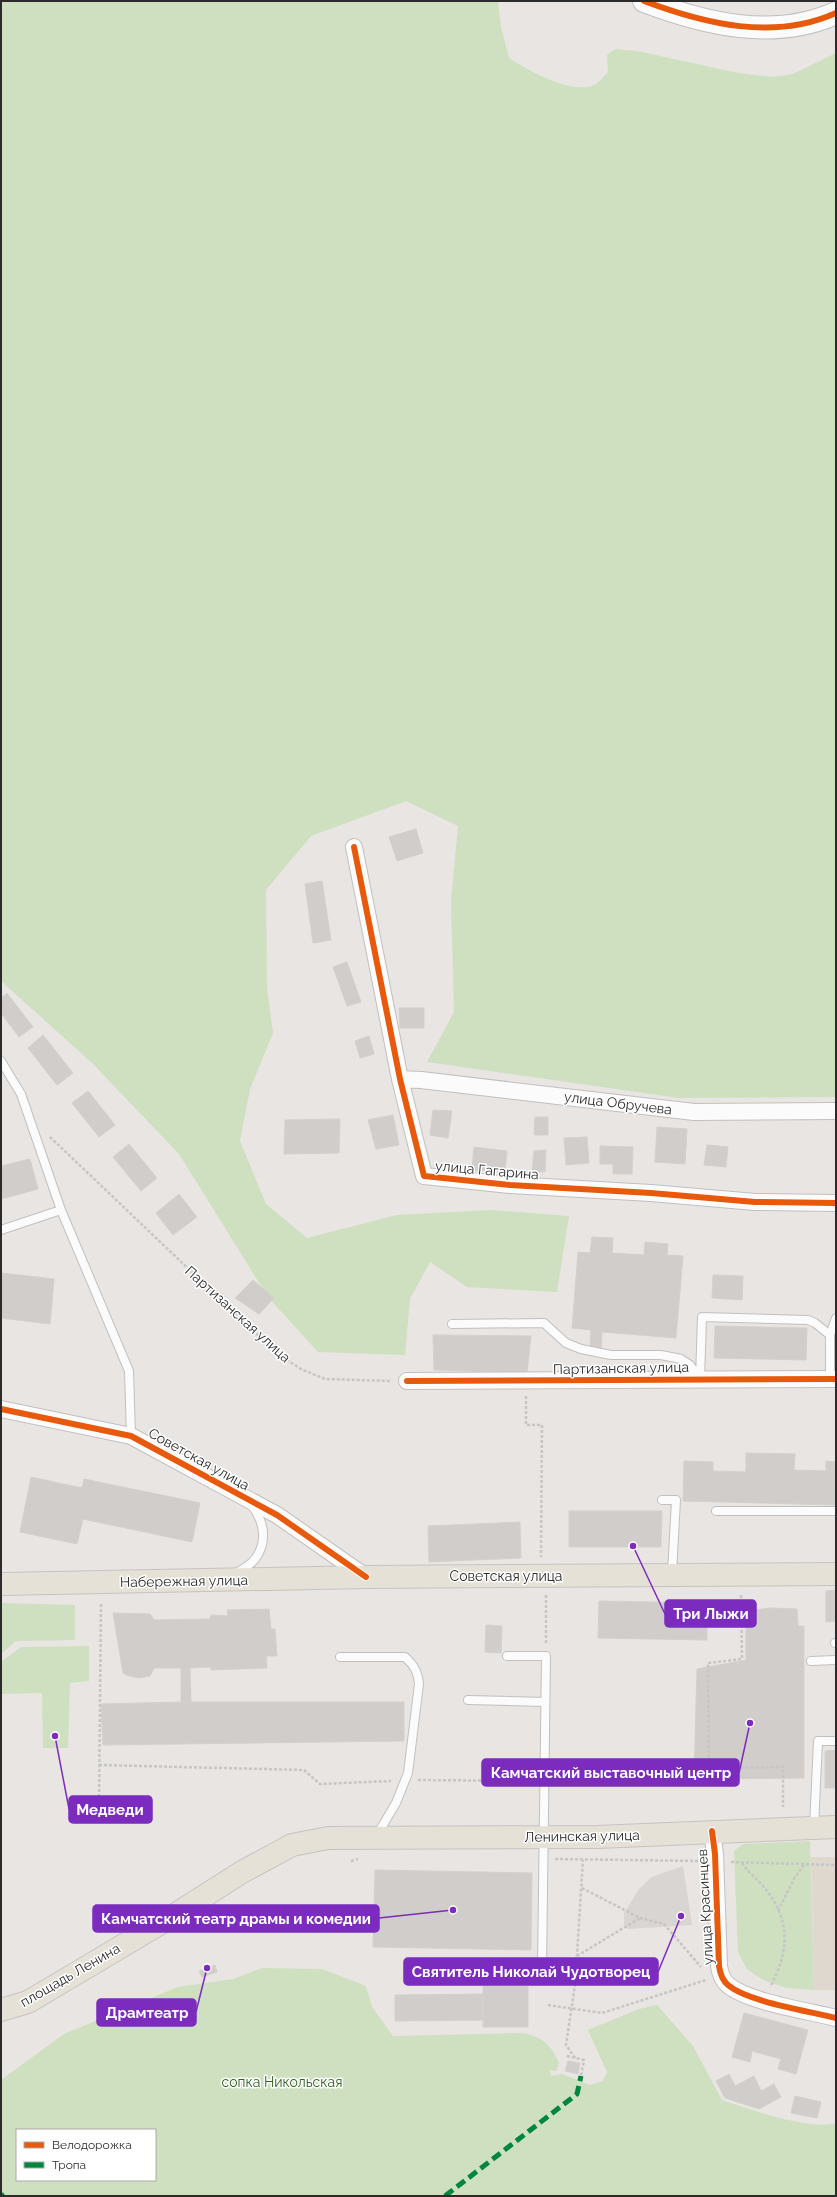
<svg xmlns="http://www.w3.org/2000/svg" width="837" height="2197" font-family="Raleway,sans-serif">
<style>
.education{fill:#dfd8cf}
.green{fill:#cee0bf;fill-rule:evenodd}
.plaza{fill:#d8d5d2}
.building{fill:#d0cdcb;stroke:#d3d1ce}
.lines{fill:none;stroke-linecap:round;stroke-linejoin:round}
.lane-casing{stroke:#c1c0c0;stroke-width:10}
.street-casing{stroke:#c1c0c0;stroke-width:18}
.secondary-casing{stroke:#c1c0c0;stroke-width:24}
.primary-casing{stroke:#c5c3c2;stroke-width:24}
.path{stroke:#c6c6c6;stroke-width:2.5;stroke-dasharray:3 2;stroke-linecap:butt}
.lane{stroke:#fcfbfb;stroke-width:8}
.street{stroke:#fcfbfb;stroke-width:16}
.secondary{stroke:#fcfbfb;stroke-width:22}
.primary{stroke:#e5e1d6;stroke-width:22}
.quiet{stroke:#00873e;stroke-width:5;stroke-dasharray:10 5;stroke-linecap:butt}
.cycleway-casing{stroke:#fff;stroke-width:8}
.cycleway{stroke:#e8590c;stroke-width:6}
.labels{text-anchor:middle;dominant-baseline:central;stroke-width:3;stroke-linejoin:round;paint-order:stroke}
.street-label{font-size:14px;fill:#2b2b2b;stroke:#fff}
.park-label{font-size:14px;fill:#336023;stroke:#fff}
.leader{fill:none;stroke:#7b2cbf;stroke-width:1.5}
.callout-dot{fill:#7b2cbf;stroke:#fff;stroke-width:1.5}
.callout{fill:#7b2cbf;stroke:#7b2cbf;stroke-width:1.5}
.callout-label{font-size:15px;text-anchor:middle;font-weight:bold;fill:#fff}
</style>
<rect width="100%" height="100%" fill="#e8e5e2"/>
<path class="education" d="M 811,1857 L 836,1857 L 836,1990 L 814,1990 Z"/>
<path class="green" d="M 1,1 L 498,1 L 501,27 L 509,58 C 527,70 572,95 594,85 C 599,83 604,76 608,72 L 607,55 L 615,49 L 637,51 L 738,73 L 773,77 L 793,74 L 836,53 L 836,1097 L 678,1098 L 427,1062 L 454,1012 L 451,901 L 458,826 L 406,801 L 311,836 L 266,890 L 267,988 L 273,1033 L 250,1089 L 240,1141 L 266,1204 L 307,1238 L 397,1215 L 491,1210 L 569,1216 L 557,1292 L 467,1287 L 430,1262 L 410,1299 L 405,1355 L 318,1352 L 268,1297 L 179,1154 L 92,1063 L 1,981 Z
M 1,1603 L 75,1605 L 75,1640 L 16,1641 L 1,1654 Z
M 89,1646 L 89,1681 L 70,1683 L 68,1748 L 43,1748 L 42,1693 L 1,1694 L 1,1662 L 21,1647 Z
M 810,1841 L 814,1990 L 787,1988 L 763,1980 L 747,1969 L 738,1952 L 734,1851 L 743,1844 Z
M 262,1968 L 322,1969 L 366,1986 L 372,2007 L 393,2036 L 523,2033 C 542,2037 551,2044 559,2063 L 556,2071 L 550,2070 L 551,2076 L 562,2074 L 590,2085 L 603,2081 L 607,2072 L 588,2030 L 639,2009 L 657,2005 L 693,2046 L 722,2100 C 749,2109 809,2131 836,2123 L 836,2196 L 1,2196 L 1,2080 L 64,2034 L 178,1987 L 233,1979 ZM 17,2130 L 155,2130 L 155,2180 L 17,2180 Z"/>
<path class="plaza" d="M 683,1866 L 692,1925 L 628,1929 L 624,1924 L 624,1913 L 639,1889 L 652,1877 Z"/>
<path class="building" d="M 416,829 L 423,853 L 397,861 L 389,837 Z
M 322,881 L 331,940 L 313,943 L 305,884 Z
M 347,962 L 361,1002 L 347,1006 L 333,967 Z
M 7,993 L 33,1027 L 19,1037 L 1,1013 L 1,998 Z
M 399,1008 L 424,1008 L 424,1028 L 400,1028 Z
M 43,1035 L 73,1073 L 57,1085 L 28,1048 Z
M 369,1036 L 374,1054 L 360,1058 L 355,1041 Z
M 88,1091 L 115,1125 L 99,1137 L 72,1103 Z
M 433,1110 L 452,1111 L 448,1138 L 430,1135 Z
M 393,1115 L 399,1145 L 376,1149 L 368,1120 Z
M 535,1117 L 548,1117 L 548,1135 L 534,1135 Z
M 340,1119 L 339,1153 L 284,1154 L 285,1120 Z
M 657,1127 L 687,1129 L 685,1164 L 655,1162 Z
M 587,1137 L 589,1163 L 566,1165 L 564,1138 Z
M 129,1144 L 157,1178 L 141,1191 L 113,1157 Z
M 707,1145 L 728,1147 L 726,1167 L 704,1165 Z
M 600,1146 L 633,1147 L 632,1174 L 613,1174 L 613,1164 L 600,1164 Z
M 474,1147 L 507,1151 L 505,1172 L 472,1170 Z
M 546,1150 L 545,1172 L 532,1172 L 534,1151 Z
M 30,1159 L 38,1189 L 1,1199 L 1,1166 Z
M 179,1194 L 197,1217 L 173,1235 L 156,1213 Z
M 592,1237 L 613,1238 L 612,1253 L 644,1255 L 645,1242 L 668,1244 L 667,1255 L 683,1256 L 676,1338 L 602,1332 L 601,1349 L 590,1349 L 591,1330 L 572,1328 L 578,1252 L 590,1253 Z
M 1,1273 L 54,1279 L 50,1324 L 1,1318 Z
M 713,1275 L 743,1276 L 742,1300 L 712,1298 Z
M 253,1280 L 274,1298 L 259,1314 L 235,1298 Z
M 715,1326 L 807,1328 L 806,1360 L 714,1358 Z
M 433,1335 L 531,1336 L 527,1373 L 434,1370 Z
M 746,1453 L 795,1454 L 794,1470 L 826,1471 L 826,1461 L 836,1462 L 835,1505 L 683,1501 L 684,1461 L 713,1462 L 713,1471 L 746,1472 Z
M 31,1477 L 82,1488 L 84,1479 L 200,1503 L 192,1542 L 83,1519 L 77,1544 L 20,1532 Z
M 569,1511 L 662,1511 L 661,1547 L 569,1547 Z
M 520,1522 L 521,1558 L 429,1562 L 428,1526 Z
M 836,1590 L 836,1621 L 826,1622 L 826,1591 Z
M 599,1601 L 707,1603 L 707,1640 L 598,1638 Z
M 771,1608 L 797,1609 L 798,1626 L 804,1626 L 804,1778 L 711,1779 L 694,1778 L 697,1669 L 746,1660 L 746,1611 Z
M 269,1609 L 271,1629 L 275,1629 L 277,1656 L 266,1656 L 267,1668 L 211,1670 L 211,1667 L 190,1668 L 191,1702 L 404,1702 L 404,1741 L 103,1745 L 101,1704 L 181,1702 L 181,1668 L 154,1668 L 150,1676 L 138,1678 L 126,1675 L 123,1673 L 113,1613 L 150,1614 L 154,1620 L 210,1619 L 211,1615 L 228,1616 L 227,1610 Z
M 486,1625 L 502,1626 L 501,1653 L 485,1652 Z
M 836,1750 L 836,1788 L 825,1788 L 825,1751 Z
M 375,1870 L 532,1873 L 531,1950 L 373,1947 Z
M 215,1965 L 217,1972 L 202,1977 L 199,1971 Z
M 483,1986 L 528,1986 L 528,2027 L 483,2027 Z
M 483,1994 L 483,2020 L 395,2021 L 395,1995 Z
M 744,2013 L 808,2030 L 796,2074 L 778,2069 L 781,2059 L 752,2051 L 750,2062 L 732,2057 Z
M 568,2061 L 580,2063 L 578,2074 L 565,2071 Z
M 729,2074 L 735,2086 L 754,2076 L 761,2091 L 774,2084 L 781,2097 L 759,2109 L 725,2098 L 716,2081 Z
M 795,2096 L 821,2102 L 817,2118 L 791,2113 Z"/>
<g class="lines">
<defs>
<path id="lane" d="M 1,1061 L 21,1094 L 61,1210 L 129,1371 L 131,1436
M 1,1230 L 61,1210
M 452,1324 L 544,1323 L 566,1343 L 581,1349 L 611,1355 L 661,1355 L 681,1359 L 690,1365 L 700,1379
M 700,1379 L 702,1317 L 808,1320 L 815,1323 L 830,1335
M 830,1379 L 830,1335 L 836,1318
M 662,1500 L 676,1500 L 672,1573
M 716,1511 L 836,1511
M 235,1574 C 241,1570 251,1565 255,1559 C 268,1542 264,1521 252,1506
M 835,1643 L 836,1643
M 340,1657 L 405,1657 C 414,1665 418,1672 419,1684 L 408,1773 L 396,1803 L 377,1835
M 811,1661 L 836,1660
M 468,1700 L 545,1702
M 814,1827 L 818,1741 L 836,1741
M 426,1970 L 542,1968 L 546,1656 L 507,1656"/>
<path id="street" d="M 354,847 L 400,1079 L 424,1176 L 510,1185 L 651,1193 L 755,1202 L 836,1203
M 400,1079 L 421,1080 L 694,1112 L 836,1111
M 407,1381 L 836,1379
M 1,1409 L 131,1436 L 277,1515 L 366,1577
M 712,1831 L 715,1854 L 719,1966 C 720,1973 722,1980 728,1985 C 748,2002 809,2011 836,2018"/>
<path id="secondary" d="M 644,1 C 705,24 774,41 836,13"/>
<path id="primary" d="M 1,1584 L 366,1577 L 836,1574
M 1,2010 L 28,2002 L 176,1914 L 242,1872 L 292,1845 L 328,1838 L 597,1837 L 836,1827"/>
</defs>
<use href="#lane" class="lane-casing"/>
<use href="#street" class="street-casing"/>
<use href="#secondary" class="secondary-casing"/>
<use href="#primary" class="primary-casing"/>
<path class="path" d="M 50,1137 L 278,1354 L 301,1369 L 325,1379 L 390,1381
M 526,1396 L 526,1425 L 542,1425 L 541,1557
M 741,1595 L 742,1659 L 708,1663 L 709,1768 L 783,1767 L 783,1807
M 546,1643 L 546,1594
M 99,1765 L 304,1770 L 320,1784 L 391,1781
M 418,1780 L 533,1781
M 99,1802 L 101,1602
M 555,1859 L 700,1861
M 351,1861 L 358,1859
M 731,1862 L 836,1865
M 742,1863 C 748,1872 756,1878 763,1886 C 791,1919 790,1950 770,1987
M 582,1888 L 640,1918 L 664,1924 L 701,1967
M 778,1911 L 795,1877 L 804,1865
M 577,1956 L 640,1918
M 548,2005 L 602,2013 L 706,1980
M 567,2056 L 584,2060 L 581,2076
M 575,2058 L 566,2045 L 575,1985 L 583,1860"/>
<use href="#lane" class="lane"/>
<use href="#street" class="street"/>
<use href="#secondary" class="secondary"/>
<use href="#primary" class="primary"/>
<path class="quiet" d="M 1,2194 L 3,2196
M 445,2196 L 577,2094 L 581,2076"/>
<defs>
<path id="cycleway" d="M 644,1 C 705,24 774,41 836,13
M 354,847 L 400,1079 L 424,1176 L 510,1185 L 651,1193 L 755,1202 L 836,1203
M 407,1381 L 836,1379
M 1,1409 L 131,1436 L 277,1515 L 366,1577
M 712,1831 L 715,1854 L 719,1966 C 720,1973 722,1980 728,1985 C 748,2002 809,2011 836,2018"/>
</defs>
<use href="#cycleway" class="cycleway-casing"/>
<use href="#cycleway" class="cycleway"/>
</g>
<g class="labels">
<g class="street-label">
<text transform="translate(618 1103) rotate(7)">улица Обручева</text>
<text transform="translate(487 1170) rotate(5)">улица Гагарина</text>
<text transform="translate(238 1314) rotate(42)">Партизанская улица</text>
<text transform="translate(621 1368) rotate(-1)">Партизанская улица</text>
<text transform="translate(199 1459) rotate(29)">Советская улица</text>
<text x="506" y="1576">Советская улица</text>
<text transform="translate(184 1581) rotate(-1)">Набережная улица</text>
<text transform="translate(582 1836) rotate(-1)">Ленинская улица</text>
<text transform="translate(705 1907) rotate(-93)">улица Красинцев</text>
<text transform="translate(70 1975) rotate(-30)">площадь Ленина</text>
</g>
<g class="park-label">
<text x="282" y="2082">сопка Никольская</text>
</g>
</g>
<path class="leader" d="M633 1546L665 1614M750 1723L739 1773M55 1736L69 1809M453 1910L379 1918M681 1916L658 1972M207 1968L196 2012"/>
<g class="callout-dot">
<circle cx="633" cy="1546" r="4"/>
<circle cx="750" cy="1723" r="4"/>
<circle cx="55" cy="1736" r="4"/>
<circle cx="453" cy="1910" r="4"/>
<circle cx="681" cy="1916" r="4"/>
<circle cx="207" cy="1968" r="4"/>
</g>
<g class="callout">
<rect x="665" y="1600" width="91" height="27" rx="4"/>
<rect x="482" y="1759" width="257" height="27" rx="4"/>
<rect x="69" y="1796" width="83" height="27" rx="4"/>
<rect x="93" y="1905" width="286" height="27" rx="4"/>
<rect x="404" y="1958" width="254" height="27" rx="4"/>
<rect x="97" y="1999" width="99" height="27" rx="4"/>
</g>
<g class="callout-label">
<text x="711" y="1619">Три Лыжи</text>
<text x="611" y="1778">Камчатский выставочный центр</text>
<text x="110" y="1815">Медведи</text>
<text x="236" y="1924">Камчатский театр драмы и комедии</text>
<text x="531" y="1977">Святитель Николай Чудотворец</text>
<text x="147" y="2018">Драмтеатр</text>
</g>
<rect width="837" height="2197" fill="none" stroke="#2b2b2b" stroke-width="4"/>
<rect x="16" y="2129" width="140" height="52" fill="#ffffff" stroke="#aaaaaa"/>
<rect x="24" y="2142" width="20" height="6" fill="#e8590c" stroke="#aaaaaa"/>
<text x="52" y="2149" font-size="12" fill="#2b2b2b">Велодорожка</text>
<rect x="24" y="2162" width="20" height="6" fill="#00873e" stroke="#aaaaaa"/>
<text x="52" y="2169" font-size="12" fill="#2b2b2b">Тропа</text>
</svg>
